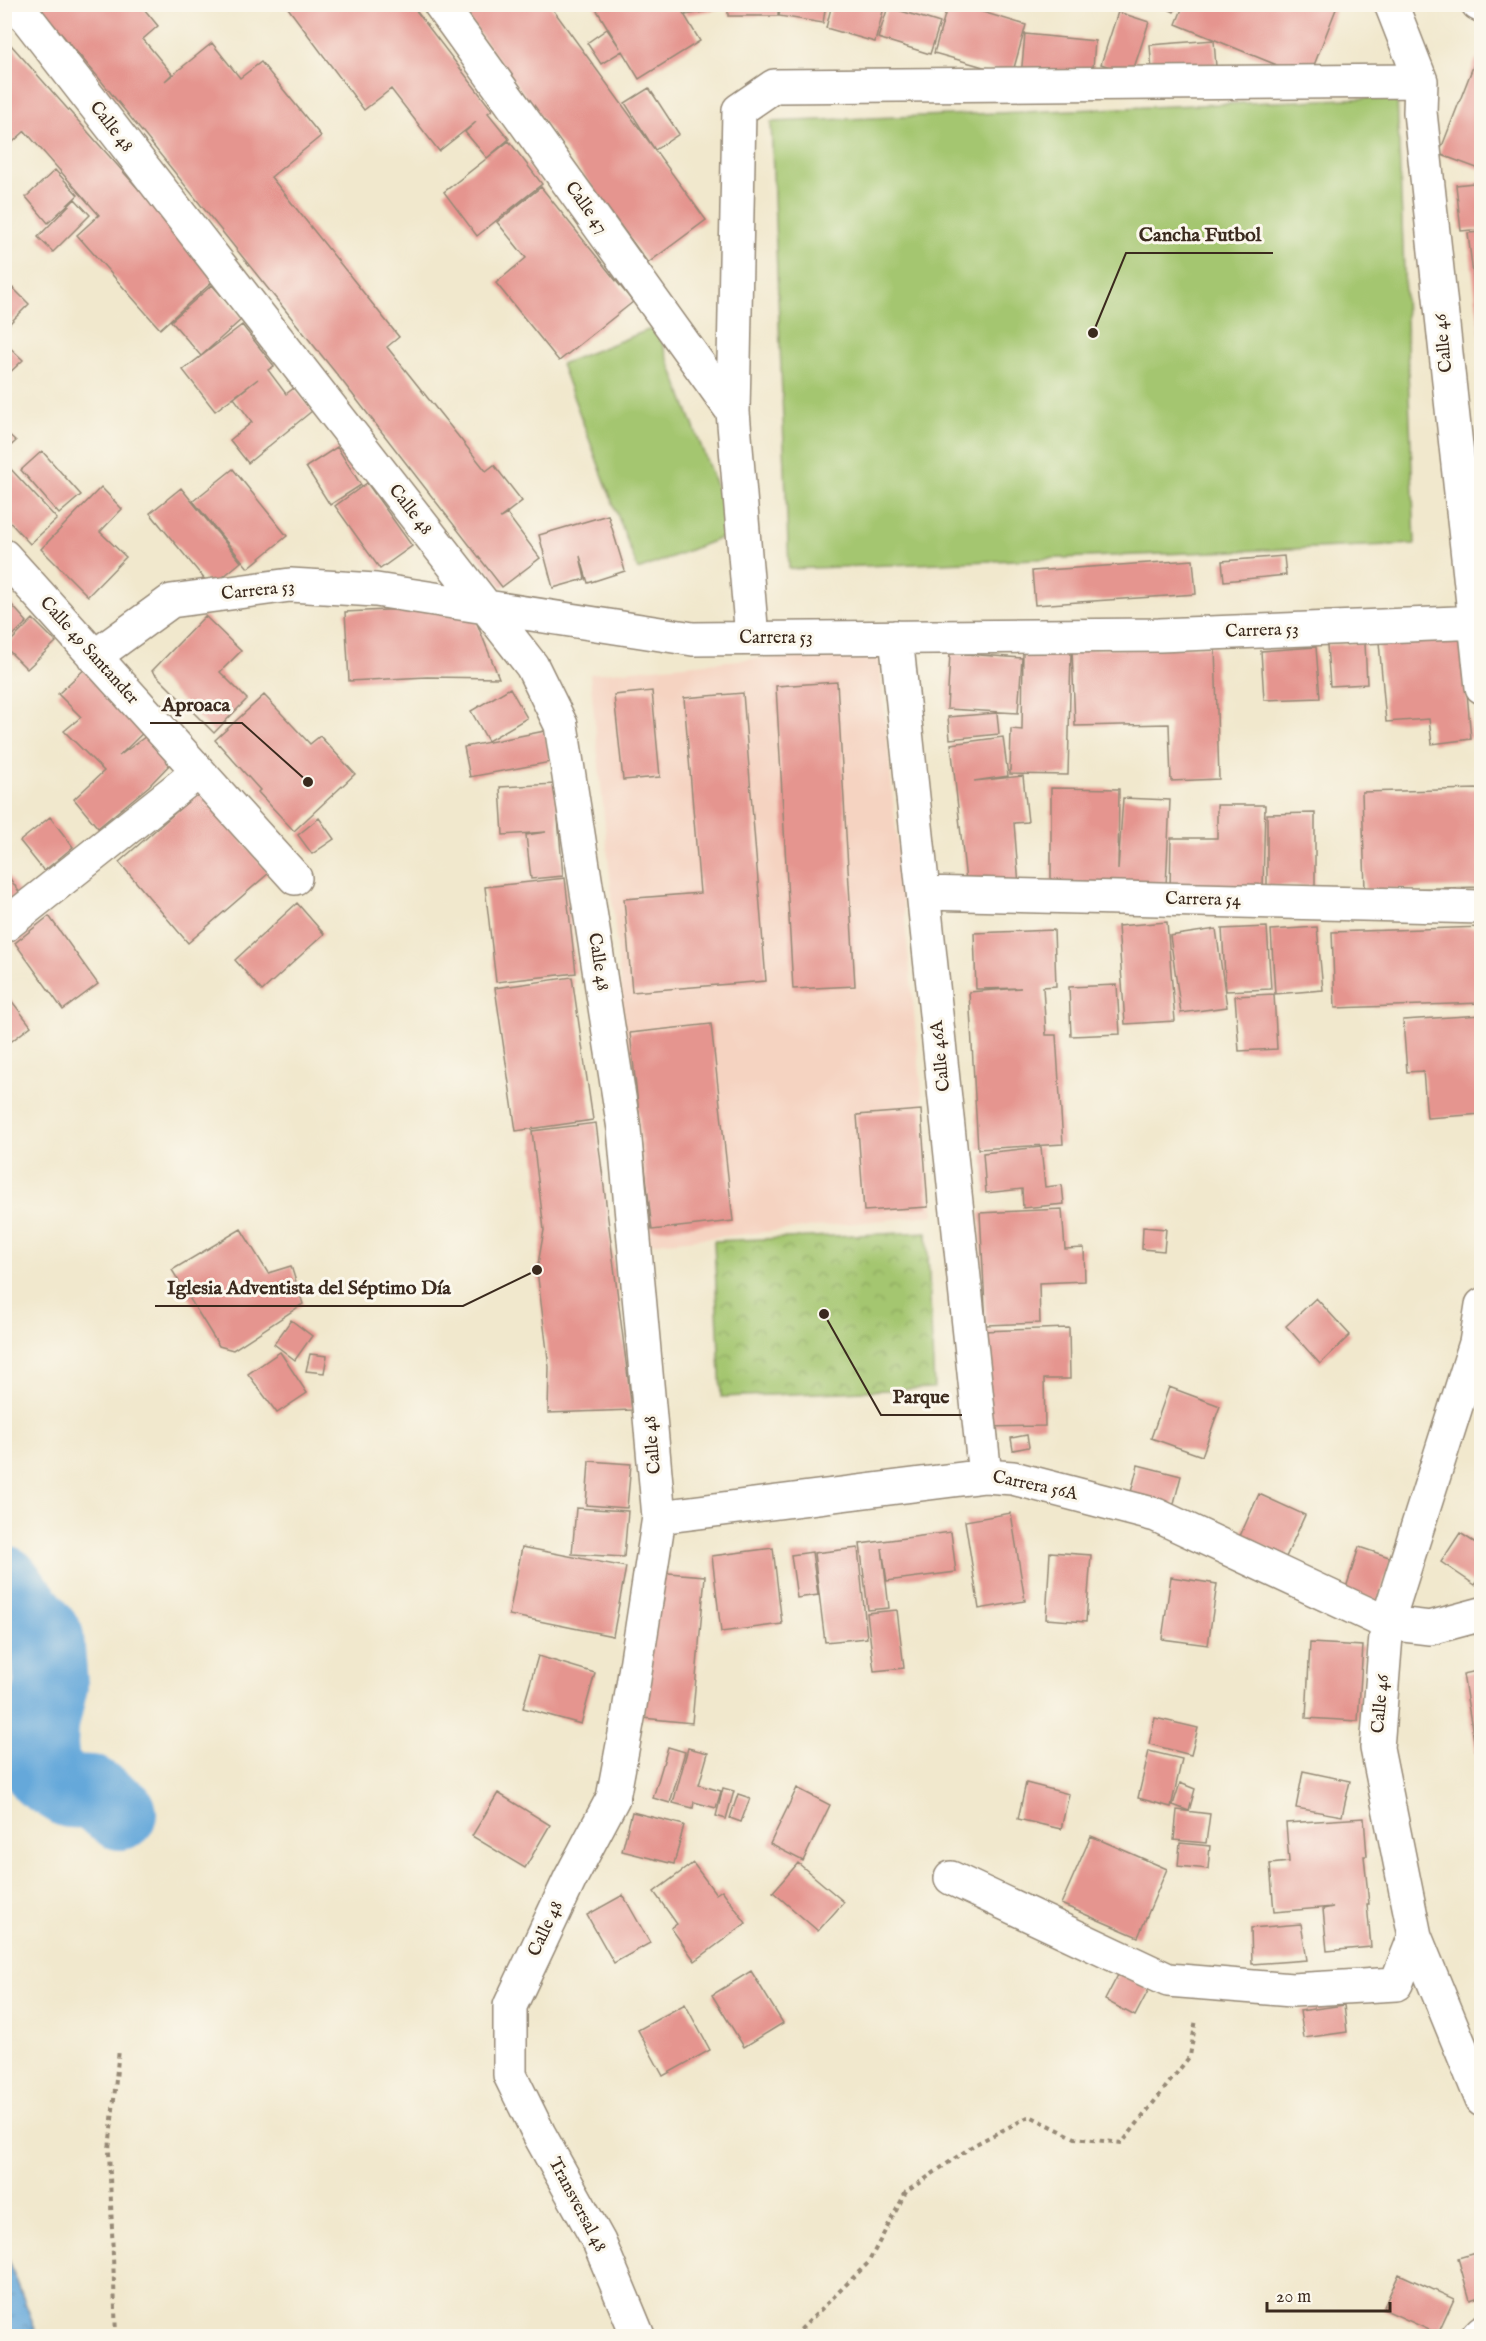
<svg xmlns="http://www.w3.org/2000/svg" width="1486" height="2341" font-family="'IM FELL English',serif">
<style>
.built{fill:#f5d3c1}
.park{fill:url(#park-crowns);stroke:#707847;stroke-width:1.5}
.pitch{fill:#a4c670;stroke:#707847;stroke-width:1.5}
.water{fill:url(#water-ripples);stroke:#50697c;stroke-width:1.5}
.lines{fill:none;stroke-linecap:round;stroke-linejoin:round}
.river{stroke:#65a8da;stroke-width:74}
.building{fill:#e5958f}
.street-casing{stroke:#968976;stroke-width:36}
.secondary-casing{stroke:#968976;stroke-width:36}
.path{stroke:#968976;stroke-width:4;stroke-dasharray:4.5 4.5;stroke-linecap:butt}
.street{stroke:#fff;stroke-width:33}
.secondary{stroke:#fff;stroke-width:33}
.labels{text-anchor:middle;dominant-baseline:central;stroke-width:6;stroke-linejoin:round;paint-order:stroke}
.street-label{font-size:18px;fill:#3b2a1e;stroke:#fbf7ec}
.leader{fill:none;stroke:#3b2a1e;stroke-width:2}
.callout-dot{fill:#3b2a1e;stroke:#fbf7ec;stroke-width:2}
.callout-label{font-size:20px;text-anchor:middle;font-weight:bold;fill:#3b2a1e;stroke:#fbf7ec;stroke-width:6;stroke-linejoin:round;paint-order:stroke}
</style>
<defs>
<pattern id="park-crowns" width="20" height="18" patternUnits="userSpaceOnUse" patternTransform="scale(1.5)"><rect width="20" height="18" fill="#a4c670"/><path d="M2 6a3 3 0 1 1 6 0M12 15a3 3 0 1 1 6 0" fill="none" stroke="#87a15b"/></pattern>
<pattern id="water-ripples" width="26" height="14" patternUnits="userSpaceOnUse" patternTransform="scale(1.5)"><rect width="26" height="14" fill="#65a8da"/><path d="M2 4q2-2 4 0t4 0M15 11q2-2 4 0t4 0" fill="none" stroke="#5489b0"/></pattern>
</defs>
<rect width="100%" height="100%" fill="#fbf7ec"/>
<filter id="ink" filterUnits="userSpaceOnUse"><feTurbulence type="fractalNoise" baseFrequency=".0167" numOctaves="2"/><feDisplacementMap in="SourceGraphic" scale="12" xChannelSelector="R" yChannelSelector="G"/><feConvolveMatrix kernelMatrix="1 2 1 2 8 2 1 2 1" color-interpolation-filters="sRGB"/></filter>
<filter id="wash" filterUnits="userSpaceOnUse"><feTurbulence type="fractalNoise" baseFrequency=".008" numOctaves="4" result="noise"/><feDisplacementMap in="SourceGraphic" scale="24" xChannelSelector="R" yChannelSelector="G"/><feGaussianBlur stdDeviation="1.35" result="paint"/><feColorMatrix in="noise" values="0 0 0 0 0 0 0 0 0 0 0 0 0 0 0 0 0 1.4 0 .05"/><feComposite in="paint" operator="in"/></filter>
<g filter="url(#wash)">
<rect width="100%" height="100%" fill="#f1e8cd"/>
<path class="built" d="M 878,647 L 934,1215 L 646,1244 L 590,674 Z"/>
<path class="park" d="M 927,1232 L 934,1388 L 721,1397 L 714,1241 Z"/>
<path class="pitch" d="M 1397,97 L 1415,544 L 789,569 L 771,122 Z
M 656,327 L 734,533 L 638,570 L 561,364 Z"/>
<path class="water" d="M 4,2252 L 9,2261 L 38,2336 L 5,2336 Z"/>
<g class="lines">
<path class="river" d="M 4,1582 L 47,1638 L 51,1685 L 42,1724 L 41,1745 L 44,1775 L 70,1791 L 90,1792 L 120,1813"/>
</g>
<g id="blocks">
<path class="building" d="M 36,4 L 140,4 L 158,26 L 143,39 L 172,74 L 165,81 L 212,43 L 240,78 L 261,62 L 321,136 L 271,177 L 399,337 L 387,347 L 486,471 L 494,465 L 522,501 L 500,518 L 507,514 L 540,558 L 502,587 L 343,382 L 98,77 Z
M 285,4 L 411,4 L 492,110 L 488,113 L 509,139 L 487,158 L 465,132 L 476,122 L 439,151 L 391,89 L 364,110 Z
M 458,4 L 549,4 L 706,220 L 648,263 Z
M 593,4 L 678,4 L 700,41 L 639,79 L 622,51 L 601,64 L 587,43 L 607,29 L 620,48 Z
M 728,4 L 778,4 L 778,16 L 728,16 Z
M 781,4 L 826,4 L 823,23 L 779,16 Z
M 832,4 L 885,4 L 875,42 L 826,28 Z
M 948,4 L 956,4 L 1026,25 L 1012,75 L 934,53 Z
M 1158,4 L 1177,4 L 1174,12 Z
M 1184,4 L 1338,4 L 1309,78 L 1176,24 Z
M 684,5 L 726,5 L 726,8 L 686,15 Z
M 888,7 L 940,23 L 930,54 L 878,38 Z
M 1118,12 L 1149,22 L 1132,74 L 1101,64 Z
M 1025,34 L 1095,41 L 1092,82 L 1021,76 Z
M 4,37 L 217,278 L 160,329 L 77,235 L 99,215 L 25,131 L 4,150 Z
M 1214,40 L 1216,67 L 1152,72 L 1150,45 Z
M 1476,59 L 1482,61 L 1482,170 L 1439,154 Z
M 649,88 L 679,134 L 655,150 L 625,103 Z
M 509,141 L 542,184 L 477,236 L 444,192 Z
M 55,170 L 78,195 L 48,223 L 26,197 Z
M 1482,182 L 1482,229 L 1461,231 L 1456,185 Z
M 541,187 L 633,302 L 559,361 L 496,283 L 526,258 L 497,222 Z
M 75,199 L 90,215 L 53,252 L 38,237 Z
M 1482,232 L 1482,334 L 1480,334 L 1468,233 Z
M 212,285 L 242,319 L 201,356 L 171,321 Z
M 13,288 L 29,304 L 4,329 L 4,297 Z
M 242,325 L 274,366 L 268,370 L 286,394 L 294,388 L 312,411 L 248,463 L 230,440 L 252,422 L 234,398 L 258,379 L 215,411 L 183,370 Z
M 4,342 L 23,360 L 4,378 Z
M 4,430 L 16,441 L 4,452 Z
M 337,447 L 361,485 L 330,505 L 306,467 Z
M 42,451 L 81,495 L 59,514 L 21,470 Z
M 8,466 L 57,519 L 30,544 L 4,516 L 4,470 Z
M 233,469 L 287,536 L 248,568 L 193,501 Z
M 367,483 L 412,546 L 380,569 L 335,506 Z
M 101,487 L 122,509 L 100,532 L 126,557 L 88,596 L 41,549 Z
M 181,488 L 241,562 L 211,587 L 150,513 Z
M 608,515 L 625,571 L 588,583 L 580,556 L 585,579 L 553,588 L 539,535 Z
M 1284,556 L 1286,575 L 1224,581 L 1222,561 Z
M 1193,560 L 1196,594 L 1035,605 L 1032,571 Z
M 4,596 L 27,622 L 4,644 Z
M 470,606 L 499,678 L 427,677 L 349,681 L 345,612 Z
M 205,616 L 241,651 L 220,672 L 247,699 L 214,733 L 152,671 Z
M 33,619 L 56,642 L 27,669 L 5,647 Z
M 1462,634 L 1471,739 L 1432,744 L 1429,719 L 1386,722 L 1379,642 Z
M 1365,643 L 1367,684 L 1330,686 L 1327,645 Z
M 1215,646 L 1219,779 L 1171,781 L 1169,724 L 1075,726 L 1072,650 Z
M 1316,647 L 1320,698 L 1264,700 L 1261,651 Z
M 1023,651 L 1071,652 L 1068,775 L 1010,774 L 1011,729 L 1022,730 Z
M 950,653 L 1022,658 L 1018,713 L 947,709 Z
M 89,665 L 148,728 L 119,756 L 149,734 L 174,760 L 149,786 L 98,828 L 74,799 L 104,771 L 64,731 L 81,717 L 58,694 Z
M 837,682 L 855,986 L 793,989 L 776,686 Z
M 510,688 L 527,718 L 488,741 L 471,711 Z
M 652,691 L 660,777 L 623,780 L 614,695 Z
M 743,693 L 766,981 L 632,992 L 624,899 L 700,893 L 684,698 Z
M 264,695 L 310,744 L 320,736 L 355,774 L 294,831 L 258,792 L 260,790 L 215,740 Z
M 997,713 L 999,734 L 950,739 L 948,717 Z
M 545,731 L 551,762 L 470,777 L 464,747 Z
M 1003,737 L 1008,776 L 974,781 L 1023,776 L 1028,822 L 1014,823 L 1019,885 L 967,890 L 951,744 Z
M 555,784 L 563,876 L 531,879 L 526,835 L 546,832 L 503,835 L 500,787 Z
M 1051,788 L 1119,789 L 1118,870 L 1123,798 L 1170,800 L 1166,886 L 1051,883 Z
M 1478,789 L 1481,887 L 1365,890 L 1362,792 Z
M 200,791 L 269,873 L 188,943 L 119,862 Z
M 1217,805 L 1265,805 L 1263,889 L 1170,889 L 1171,838 L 1217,838 Z
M 1315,813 L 1315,886 L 1267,886 L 1267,814 Z
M 50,817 L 73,847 L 44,871 L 20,841 Z
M 319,818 L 334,839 L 312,854 L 298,835 Z
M 4,870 L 20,893 L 4,904 Z
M 565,878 L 576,973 L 496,982 L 485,887 Z
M 297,903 L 324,934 L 262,991 L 235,960 Z
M 49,916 L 98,984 L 63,1010 L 15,943 Z
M 1167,922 L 1175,1021 L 1125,1024 L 1118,926 Z
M 1267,927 L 1271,989 L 1226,991 L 1222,929 Z
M 1317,927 L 1323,990 L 1275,994 L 1271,930 Z
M 1482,927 L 1482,1003 L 1335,1008 L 1332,932 Z
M 1216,929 L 1227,1007 L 1181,1013 L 1170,936 Z
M 1054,930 L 1056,986 L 1043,987 L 1046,1035 L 1056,1035 L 1063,1144 L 978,1149 L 969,992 L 1021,988 L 976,989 L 974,933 Z
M 572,977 L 593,1120 L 516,1131 L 495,988 Z
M 1117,985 L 1120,1034 L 1071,1036 L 1069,987 Z
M 4,991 L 31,1026 L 4,1047 Z
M 1274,994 L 1277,1049 L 1239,1051 L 1235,996 Z
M 1482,1015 L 1482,1114 L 1427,1118 L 1423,1071 L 1407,1072 L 1403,1020 Z
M 711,1024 L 733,1221 L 652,1230 L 630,1033 Z
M 921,1110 L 928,1207 L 864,1211 L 857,1115 Z
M 596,1123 L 632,1410 L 548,1413 L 549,1367 L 537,1270 L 544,1230 L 532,1131 Z
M 1041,1147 L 1045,1187 L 1062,1185 L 1064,1204 L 1023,1208 L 1022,1189 L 986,1193 L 983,1153 Z
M 1062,1209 L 1065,1249 L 1084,1248 L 1085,1281 L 1039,1283 L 1040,1323 L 986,1325 L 980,1213 Z
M 1143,1227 L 1166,1229 L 1164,1251 L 1142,1249 Z
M 241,1229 L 268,1273 L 291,1266 L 303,1304 L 233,1350 L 219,1346 L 172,1270 Z
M 1316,1298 L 1350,1335 L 1320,1364 L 1286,1326 Z
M 291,1320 L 312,1336 L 295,1360 L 274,1344 Z
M 1069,1328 L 1070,1379 L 1044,1379 L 1045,1426 L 986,1427 L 983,1331 Z
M 280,1352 L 307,1393 L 277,1413 L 248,1374 Z
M 310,1354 L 327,1356 L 324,1373 L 306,1371 Z
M 1169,1387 L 1220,1406 L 1202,1456 L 1151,1438 Z
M 1027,1435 L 1029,1447 L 1013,1450 L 1011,1438 Z
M 589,1461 L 631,1464 L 627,1508 L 586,1505 Z
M 1138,1465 L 1181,1476 L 1172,1511 L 1129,1500 Z
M 1259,1494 L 1305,1515 L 1286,1557 L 1240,1536 Z
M 576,1508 L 628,1511 L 624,1557 L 572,1554 Z
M 1011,1513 L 1025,1601 L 979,1609 L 965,1521 Z
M 951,1532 L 956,1572 L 887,1581 L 882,1548 L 889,1608 L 868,1610 L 860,1544 Z
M 1460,1533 L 1482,1547 L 1482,1575 L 1475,1585 L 1441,1562 Z
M 522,1547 L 626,1567 L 613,1636 L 509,1615 Z
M 1359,1547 L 1392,1558 L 1378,1601 L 1345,1591 Z
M 773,1548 L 782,1624 L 721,1632 L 712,1556 Z
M 858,1548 L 867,1638 L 825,1642 L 814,1553 Z
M 812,1552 L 818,1595 L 797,1598 L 791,1555 Z
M 1050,1552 L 1091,1555 L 1086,1622 L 1046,1619 Z
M 656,1572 L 705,1576 L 692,1723 L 643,1718 Z
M 1171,1577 L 1217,1584 L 1208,1645 L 1162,1639 Z
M 897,1610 L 904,1668 L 874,1671 L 867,1613 Z
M 1310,1643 L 1363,1646 L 1358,1721 L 1306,1718 Z
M 538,1656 L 595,1673 L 581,1724 L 523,1708 Z
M 1482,1670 L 1482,1777 L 1480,1777 L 1463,1674 Z
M 1155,1718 L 1198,1728 L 1191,1755 L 1149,1744 Z
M 668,1747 L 685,1752 L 670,1803 L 653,1798 Z
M 688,1748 L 708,1753 L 699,1785 L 721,1791 L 716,1808 L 694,1802 L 693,1808 L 673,1803 Z
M 1149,1751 L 1182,1759 L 1171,1807 L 1138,1798 Z
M 1303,1771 L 1350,1781 L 1342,1816 L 1296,1808 Z
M 1026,1783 L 1069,1794 L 1061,1829 L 1018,1819 Z
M 1180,1783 L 1195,1789 L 1189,1811 L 1173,1805 Z
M 723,1788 L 734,1791 L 726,1819 L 716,1816 Z
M 797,1788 L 830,1805 L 803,1861 L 770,1844 Z
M 498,1793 L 550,1825 L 525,1868 L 472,1836 Z
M 738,1794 L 750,1798 L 741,1822 L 730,1818 Z
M 1177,1810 L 1210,1814 L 1206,1843 L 1174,1840 Z
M 632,1812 L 684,1825 L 674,1864 L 622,1851 Z
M 1364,1818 L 1367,1856 L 1364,1856 L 1369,1904 L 1367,1904 L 1371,1947 L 1327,1951 L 1323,1909 L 1333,1907 L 1274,1912 L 1270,1864 L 1289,1862 L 1286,1823 Z
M 1091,1836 L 1167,1869 L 1138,1937 L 1061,1904 Z
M 1180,1843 L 1210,1846 L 1208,1869 L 1178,1866 Z
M 693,1863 L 716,1894 L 722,1890 L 746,1923 L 695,1961 L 671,1928 L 677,1924 L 654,1892 Z
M 798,1863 L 844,1902 L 818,1931 L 773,1892 Z
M 623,1895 L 650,1943 L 614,1963 L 587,1915 Z
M 1301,1924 L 1307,1960 L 1252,1964 L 1251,1928 Z
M 751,1971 L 783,2023 L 744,2047 L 712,1995 Z
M 1119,1973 L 1149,1989 L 1135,2016 L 1105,2000 Z
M 685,2004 L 710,2050 L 663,2076 L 638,2030 Z
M 1344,2005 L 1347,2032 L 1304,2038 L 1300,2011 Z
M 1482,2251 L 1482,2296 L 1470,2300 L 1458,2258 Z
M 1399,2274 L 1454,2299 L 1438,2334 L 1383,2309 Z"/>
</g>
</g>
<g filter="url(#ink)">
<use href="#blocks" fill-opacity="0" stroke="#968976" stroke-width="1.5"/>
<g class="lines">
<defs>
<path id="street" d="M 16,4 L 532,666 L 561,725 L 624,1129 L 659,1517 L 628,1718 L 613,1798 L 570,1879 L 510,2006 L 510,2075 L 539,2134 L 599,2242 L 638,2336
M 440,4 L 733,412
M 1391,4 L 1421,81 L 1420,112 L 1482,687
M 4,556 L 295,878
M 896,637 L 985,1476
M 752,638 L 733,412 L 739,110 L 774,86 L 1421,81
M 94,657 L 171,601 L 290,585 L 376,590 L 693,639 L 1159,635 L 1482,622
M 924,893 L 1482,907
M 4,926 L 198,772
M 1482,1305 L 1476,1343 L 1387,1623 L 1377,1748 L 1415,1936 L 1482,2100
M 659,1517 L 985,1476 L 1013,1478 L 1156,1515 L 1387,1623 L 1430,1628 L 1482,1614
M 951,1878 L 1168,1980 L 1292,1990 L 1396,1984 L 1415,1936
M 1478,2336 L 1482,2332"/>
<path id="secondary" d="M 1478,4 L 1482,6"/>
</defs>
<use href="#street" class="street-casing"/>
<use href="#secondary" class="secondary-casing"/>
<path class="path" d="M 116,2336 L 109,2150 L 119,2049
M 794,2336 L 868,2263 L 906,2192 L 974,2145 L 1030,2116 L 1075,2138 L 1122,2143 L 1190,2056 L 1196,2019"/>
<use href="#street" class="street"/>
<use href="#secondary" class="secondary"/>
</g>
</g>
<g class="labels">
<g class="street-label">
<text transform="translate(111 127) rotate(52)">Calle 48</text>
<text transform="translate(586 208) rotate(54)">Calle 47</text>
<text transform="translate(1444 343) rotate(-96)">Calle 46</text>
<text transform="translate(410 510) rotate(52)">Calle 48</text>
<text transform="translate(258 591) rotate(-6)">Carrera 53</text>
<text transform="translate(1262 631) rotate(-2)">Carrera 53</text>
<text x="776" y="638">Carrera 53</text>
<text transform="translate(89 651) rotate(48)">Calle 49 Santander</text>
<text transform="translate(1203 900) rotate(1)">Carrera 54</text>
<text transform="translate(598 962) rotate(81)">Calle 48</text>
<text transform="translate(941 1056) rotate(-96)">Calle 46A</text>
<text transform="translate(653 1445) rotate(-95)">Calle 48</text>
<text transform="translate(1035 1486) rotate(12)">Carrera 56A</text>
<text transform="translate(1381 1704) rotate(-85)">Calle 46</text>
<text transform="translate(546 1929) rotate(-65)">Calle 48</text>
<text transform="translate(577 2205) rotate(62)">Transversal 48</text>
</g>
</g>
<path class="leader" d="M1093 333L1126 253H1273M308 782L242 723H150M537 1270L463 1306H155M824 1314L881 1415H962"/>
<g class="callout-dot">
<circle cx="1093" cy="333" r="6"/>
<circle cx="308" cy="782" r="6"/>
<circle cx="537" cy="1270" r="6"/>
<circle cx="824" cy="1314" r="6"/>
</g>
<g class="callout-label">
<text x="1200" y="241">Cancha Futbol</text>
<text x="196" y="711">Aproaca</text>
<text x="309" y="1294">Iglesia Adventista del Séptimo Día</text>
<text x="921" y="1403">Parque</text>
</g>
<rect width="1486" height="2341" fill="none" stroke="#fbf7ec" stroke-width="24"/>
<path d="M1267 2302v9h123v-9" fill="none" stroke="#3b2a1e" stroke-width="3"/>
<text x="1276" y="2302" font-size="18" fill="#3b2a1e" stroke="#fbf7ec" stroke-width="4.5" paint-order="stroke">20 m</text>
</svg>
